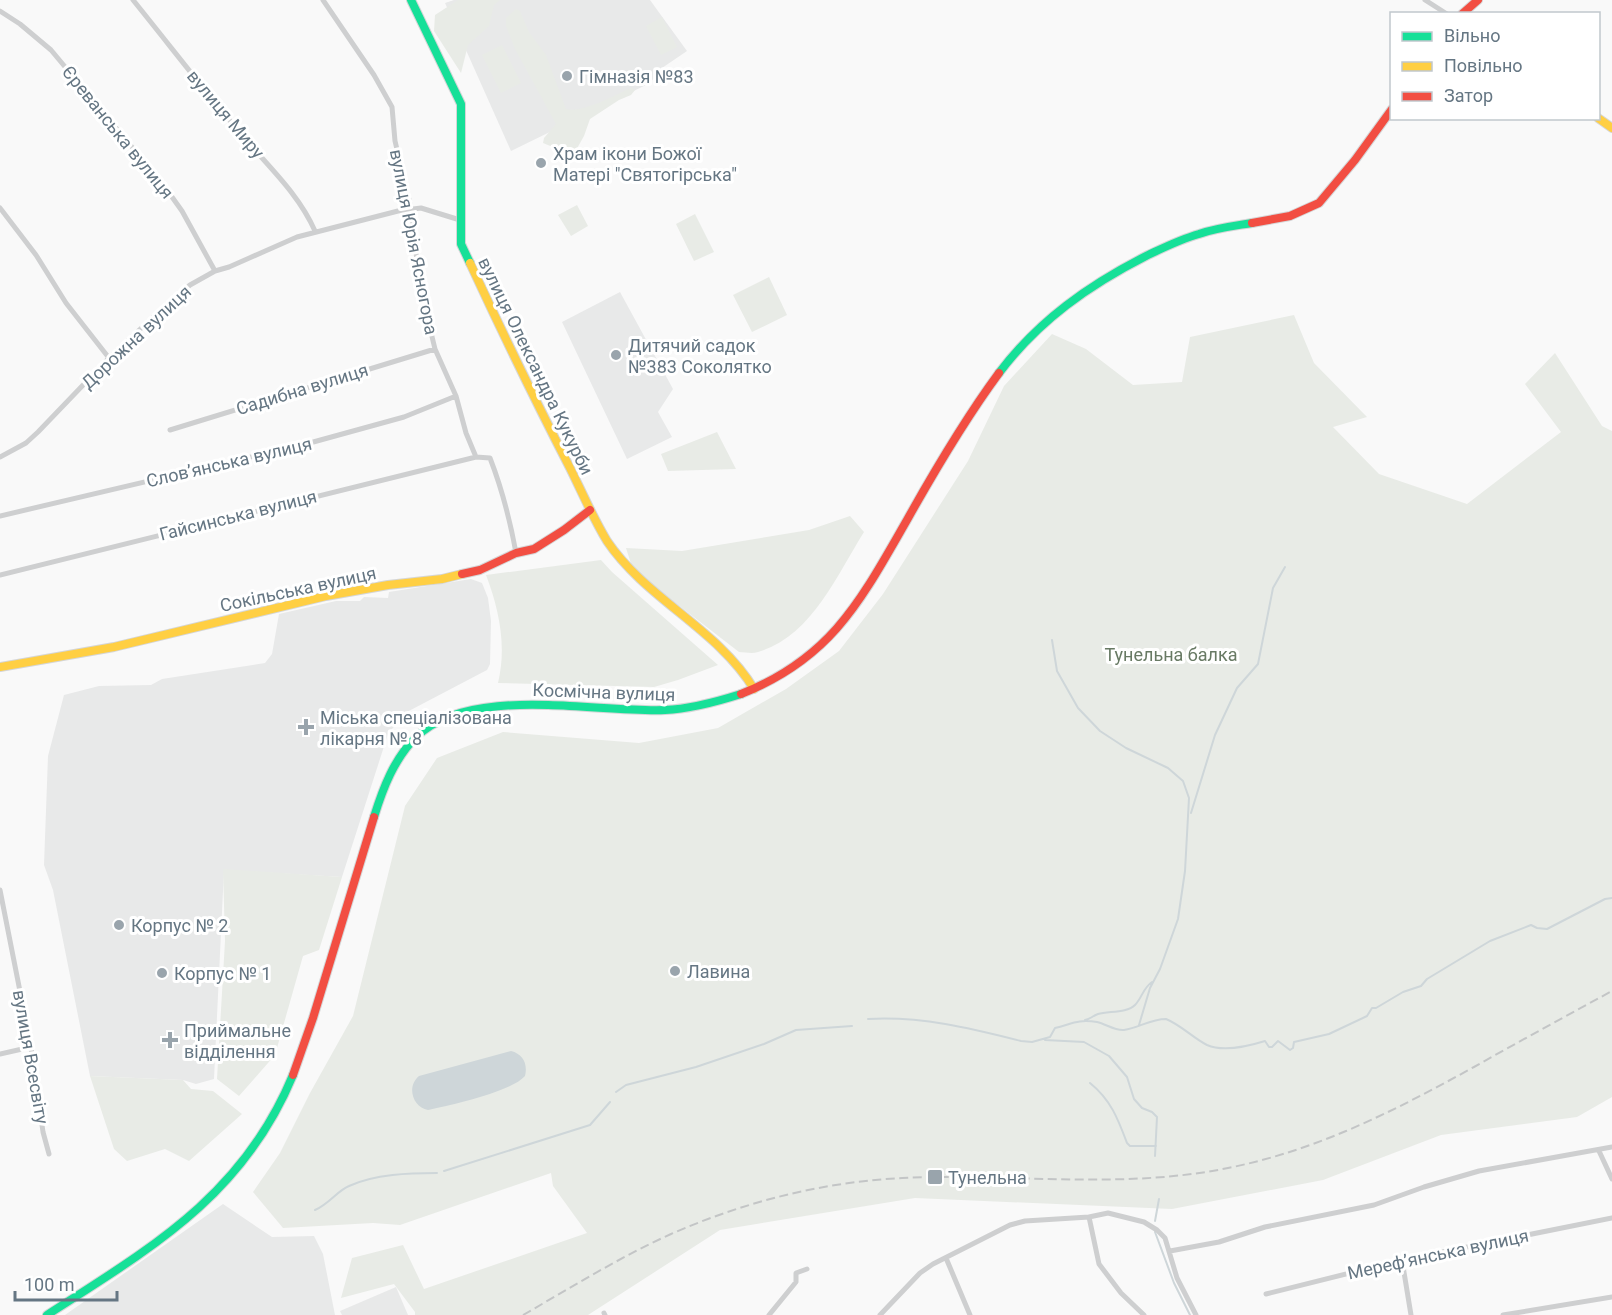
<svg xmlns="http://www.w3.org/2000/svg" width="1612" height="1315" font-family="Roboto,sans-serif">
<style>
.built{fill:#e8e9e9}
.green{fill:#e8ebe6}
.water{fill:#ced6d9}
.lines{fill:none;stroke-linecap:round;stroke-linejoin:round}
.stream{stroke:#ced6d9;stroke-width:2}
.fast-casing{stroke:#d5d6d7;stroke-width:10}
.slow-casing{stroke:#d5d6d7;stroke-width:10}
.jam-casing{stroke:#d5d6d7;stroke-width:10}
.street{stroke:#cecfd0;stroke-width:5}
.fast{stroke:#16e098;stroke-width:8}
.slow{stroke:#ffcf43;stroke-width:8}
.jam{stroke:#f24e42;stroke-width:8}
.rail{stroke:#c3c5c6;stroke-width:2;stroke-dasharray:9 4.5;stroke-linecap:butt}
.poi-dot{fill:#99a4ac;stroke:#fff;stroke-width:2}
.labels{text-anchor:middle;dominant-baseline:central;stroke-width:6;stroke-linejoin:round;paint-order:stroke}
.poi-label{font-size:18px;fill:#657683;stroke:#fff;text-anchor:start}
.street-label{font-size:18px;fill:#657683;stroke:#fff}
.park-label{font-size:18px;fill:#687a64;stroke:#fff}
</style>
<rect width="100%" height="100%" fill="#f9f9f9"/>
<path class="built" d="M 454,0 L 650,0 L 687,51 L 662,68 L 650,83 L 511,151 L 445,3 Z
M 620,292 L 673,389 L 658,412 L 672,437 L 627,459 L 562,322 Z
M 471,579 L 482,583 L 488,598 L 491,621 L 490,664 L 487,670 L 405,713 L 388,734 L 342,877 L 224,870 L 214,1079 L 196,1084 L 183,1080 L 90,1076 L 53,890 L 44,865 L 48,756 L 64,695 L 99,686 L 151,685 L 162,679 L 265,663 L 272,654 L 279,614 L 336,601 L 360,601 L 364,597 L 388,598 L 389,592 Z
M 223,1204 L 272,1237 L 314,1236 L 323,1254 L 335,1315 L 65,1315 Z
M 396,1287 L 408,1315 L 342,1315 L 340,1311 Z"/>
<path class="green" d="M 458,0 L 500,0 L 494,5 L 489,26 L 468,45 L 461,73 L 434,31 L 435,15 Z
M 516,9 L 520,11 L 529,32 L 546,55 L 566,109 C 582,113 612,97 626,90 L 631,88 L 635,90 L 631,95 L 619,100 L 590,119 L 584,136 L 575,152 L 570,154 L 543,143 L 544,138 L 556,124 L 515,49 L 506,26 L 506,18 Z
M 662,17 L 677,47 L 661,55 L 646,26 Z
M 502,45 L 521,83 L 501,93 L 482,55 Z
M 577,205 L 588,226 L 571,236 L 558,215 Z
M 695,214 L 714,252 L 694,261 L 676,224 Z
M 769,277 L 787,315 L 752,332 L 733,295 Z
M 1294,315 L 1314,363 L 1367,417 L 1333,427 L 1379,474 L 1467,504 L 1561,432 L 1525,384 L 1555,353 L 1602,426 L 1612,431 L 1612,1097 L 1577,1117 L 1441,1135 L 1323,1180 L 1172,1209 L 915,1198 L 720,1230 L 588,1315 L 415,1315 L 415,1312 L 394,1284 L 341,1298 L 352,1258 L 403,1245 L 424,1289 L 587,1233 L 553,1186 L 551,1173 L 400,1225 L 373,1223 L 283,1228 L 253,1192 L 280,1153 L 310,1093 L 353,1016 L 405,806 L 437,758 L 503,732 L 639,743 L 718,728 L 786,689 L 839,651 L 883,594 L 968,461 L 1004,386 L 1052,334 L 1086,349 L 1133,385 L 1182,382 L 1190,337 Z
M 717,432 L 736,469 L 668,471 L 661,454 Z
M 850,516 L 864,532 C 837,575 811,637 758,652 C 752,654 745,652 739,652 L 633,570 L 626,548 L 682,551 L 809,530 Z
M 601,560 L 612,572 L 718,665 L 678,680 L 654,687 L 498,683 C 507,646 499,609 486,575 Z
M 223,869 L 342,877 L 319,950 L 303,956 L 275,1055 L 239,1096 L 217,1079 L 225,941 Z
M 90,1076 L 183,1080 L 191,1089 L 213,1091 L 242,1114 L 189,1161 L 165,1149 L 127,1161 L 114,1149 Z"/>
<path class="water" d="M 511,1051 C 523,1054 528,1064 525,1076 C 511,1092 451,1105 428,1110 C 413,1107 406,1087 419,1076 Z"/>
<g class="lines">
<path class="stream" d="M 1052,640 L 1057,671 L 1078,708 L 1100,731 L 1126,748 L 1168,768 L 1183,781 L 1189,798 L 1185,871 L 1178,919 L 1160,969 L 1150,988 L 1139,1025
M 1191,813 L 1215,735 L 1237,688 L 1258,664 L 1273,588 L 1285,567
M 868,1019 C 921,1016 970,1028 1021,1041 L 1032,1042 L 1050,1037 L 1055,1028 C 1072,1024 1077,1019 1097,1022 C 1106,1024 1115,1031 1124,1030 C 1139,1028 1150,1019 1166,1019 C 1181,1025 1193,1038 1207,1045 C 1223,1052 1249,1046 1265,1041 L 1269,1047 L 1272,1047 L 1278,1041 L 1290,1050 L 1293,1048 L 1294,1042 L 1329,1034 L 1367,1016 L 1372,1008 L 1376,1008 L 1403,992 L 1421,986 L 1427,979 L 1490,941 L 1531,925 L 1537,928 L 1547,929 L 1605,899 L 1612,898
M 1085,1020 C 1091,1019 1092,1016 1098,1014 C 1109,1011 1127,1013 1135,1005 C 1142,998 1143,988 1152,982
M 1045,1040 L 1084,1042 L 1109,1056 L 1127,1077 L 1134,1099 L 1142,1108 L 1152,1112 L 1157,1117 L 1155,1156
M 1090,1083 C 1111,1100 1118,1119 1127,1143 L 1130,1146 L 1156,1146
M 616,1092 L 626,1085 L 696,1067 L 764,1044 L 796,1030 L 852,1026
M 444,1171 L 590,1125 L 610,1102
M 315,1210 C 329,1204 337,1191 349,1186 C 375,1174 410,1173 437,1173
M 1155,1221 L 1159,1199
M 1155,1232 L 1174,1283 L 1190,1315"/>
<defs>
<path id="fast" d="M 411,0 L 461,104 L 461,244 L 470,263
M 999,373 C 1039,320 1089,285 1148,255 C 1165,247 1181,239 1199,234 C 1216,228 1234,226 1252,223
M 374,817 C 383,788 394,759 416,737 C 470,684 595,713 665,710 C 691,709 716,702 741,694
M 47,1315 C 151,1248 243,1196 293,1075"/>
<path id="slow" d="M 1598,118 L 1612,128
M 470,263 C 502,332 535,400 570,468 C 582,492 593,518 607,541 C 646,599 718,629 754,689
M 0,667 L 114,647 L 326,596 L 388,585 L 442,579 L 462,574"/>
<path id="jam" d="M 1462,14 L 1478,0
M 1252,223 L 1290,216 L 1319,203 L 1355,160 L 1392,109
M 462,574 L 480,570 L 516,553 L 534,549 L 564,530 L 590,510
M 741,694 C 832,658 861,600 907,520 C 935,470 965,419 999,373
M 293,1075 L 313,1018 L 374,817"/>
</defs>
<use href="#fast" class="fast-casing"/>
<use href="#slow" class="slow-casing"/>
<use href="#jam" class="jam-casing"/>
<path class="street" d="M 133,0 C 171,47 207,94 246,140 C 271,169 299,195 315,231
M 323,0 L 374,75 L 392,107 L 395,141 L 411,208 L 420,287 L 435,349 L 456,396 L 466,433 L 476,457 L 490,458 C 502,489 510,520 516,553
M 1425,0 L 1447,14
M 0,11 L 20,24 L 51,50 L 162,183 L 182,211 L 215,271
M 0,208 L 36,255 L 66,303 L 109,358
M 170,430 L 435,349
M 0,457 L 26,443 L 38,432 L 109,358 L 162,309 L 190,285 L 215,271 L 229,267 L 297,237 L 398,211 L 421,208 L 460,220
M 0,516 L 306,444 L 404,417 L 456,396
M 0,575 L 476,457
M 0,890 L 31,1047 L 43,1132 L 49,1154
M 0,1054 L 31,1047
M 1599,1151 L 1612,1179
M 1089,1217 L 1099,1264 L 1121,1293 L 1144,1315
M 1170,1251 L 1219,1242 L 1265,1227 L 1374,1205 L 1424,1187 L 1479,1171 L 1612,1147
M 946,1258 L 970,1315
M 1402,1260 L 1411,1315
M 1266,1294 L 1402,1260 L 1612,1218
M 604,1313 L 605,1315
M 769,1315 L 796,1282 L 796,1273 L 807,1269
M 880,1315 L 920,1273 L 933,1264 L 1010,1225 L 1025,1221 L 1089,1217 L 1108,1213 L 1144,1222 L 1157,1230 L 1165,1238 L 1177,1278 L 1196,1315
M 1503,1315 L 1612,1297"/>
<use href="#fast" class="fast"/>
<use href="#slow" class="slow"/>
<use href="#jam" class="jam"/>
<path class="rail" d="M 523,1315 C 572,1287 620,1257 671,1234 C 744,1202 822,1182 902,1178 C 1011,1173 1120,1190 1228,1168 C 1318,1150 1394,1111 1474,1067 C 1520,1041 1566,1016 1612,991"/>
</g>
<g class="poi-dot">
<circle cx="567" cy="76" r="6"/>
<circle cx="541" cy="163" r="6"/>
<circle cx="616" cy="355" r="6"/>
<path d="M303 718h6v6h6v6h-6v6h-6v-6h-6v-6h6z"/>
<circle cx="119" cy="925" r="6"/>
<circle cx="675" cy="971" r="6"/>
<circle cx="162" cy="973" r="6"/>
<path d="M167 1031h6v6h6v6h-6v6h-6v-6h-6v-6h6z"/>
<rect x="927" y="1169" width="16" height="16" rx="3"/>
</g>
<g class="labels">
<g class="poi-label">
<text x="579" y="76">Гімназія №83</text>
<text x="553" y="153">Храм ікони Божої<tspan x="553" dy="21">Матері "Святогірська"</tspan></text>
<text x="628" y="345">Дитячий садок<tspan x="628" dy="21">№383 Соколятко</tspan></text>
<text x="320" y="717">Міська спеціалізована<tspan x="320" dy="21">лікарня № 8</tspan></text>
<text x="131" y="925">Корпус № 2</text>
<text x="687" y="971">Лавина</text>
<text x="174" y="973">Корпус № 1</text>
<text x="184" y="1030">Приймальне<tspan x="184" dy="21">відділення</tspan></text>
<text x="948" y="1177">Тунельна</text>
</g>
<g class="street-label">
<text transform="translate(226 114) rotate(50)">вулиця Миру</text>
<text transform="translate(118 132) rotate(51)">Єреванська вулиця</text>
<text transform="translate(414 242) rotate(79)">вулиця Юрія Ясногора</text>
<text transform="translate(136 337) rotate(-43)">Дорожна вулиця</text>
<text transform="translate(536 366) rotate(64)">вулиця Олександра Кукурби</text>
<text transform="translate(302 389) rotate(-17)">Садибна вулиця</text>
<text transform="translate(229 462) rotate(-13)">Словʼянська вулиця</text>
<text transform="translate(238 515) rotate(-14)">Гайсинська вулиця</text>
<text transform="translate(298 589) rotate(-12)">Сокільська вулиця</text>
<text transform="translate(604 692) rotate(2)">Космічна вулиця</text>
<text transform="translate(31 1057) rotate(80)">вулиця Всесвіту</text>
<text transform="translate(1438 1254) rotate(-12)">Мерефʼянська вулиця</text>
</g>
<g class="park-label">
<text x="1171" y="654">Тунельна балка</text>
</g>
</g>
<rect x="1390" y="12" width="210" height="108" fill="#ffffff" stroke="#c1c8cd" stroke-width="1.5"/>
<rect x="1402" y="32" width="30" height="9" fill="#16e098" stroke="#c1c8cd" stroke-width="1.5"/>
<text x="1444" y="42" font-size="18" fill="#657683">Вільно</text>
<rect x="1402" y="62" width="30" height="9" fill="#ffcf43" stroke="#c1c8cd" stroke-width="1.5"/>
<text x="1444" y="72" font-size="18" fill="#657683">Повільно</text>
<rect x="1402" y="92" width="30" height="9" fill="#f24e42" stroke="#c1c8cd" stroke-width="1.5"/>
<text x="1444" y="102" font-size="18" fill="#657683">Затор</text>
<path d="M15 1291v9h102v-9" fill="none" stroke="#657683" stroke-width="3"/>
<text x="24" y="1291" font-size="18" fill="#657683" stroke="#ffffff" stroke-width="4.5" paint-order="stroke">100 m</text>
</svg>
